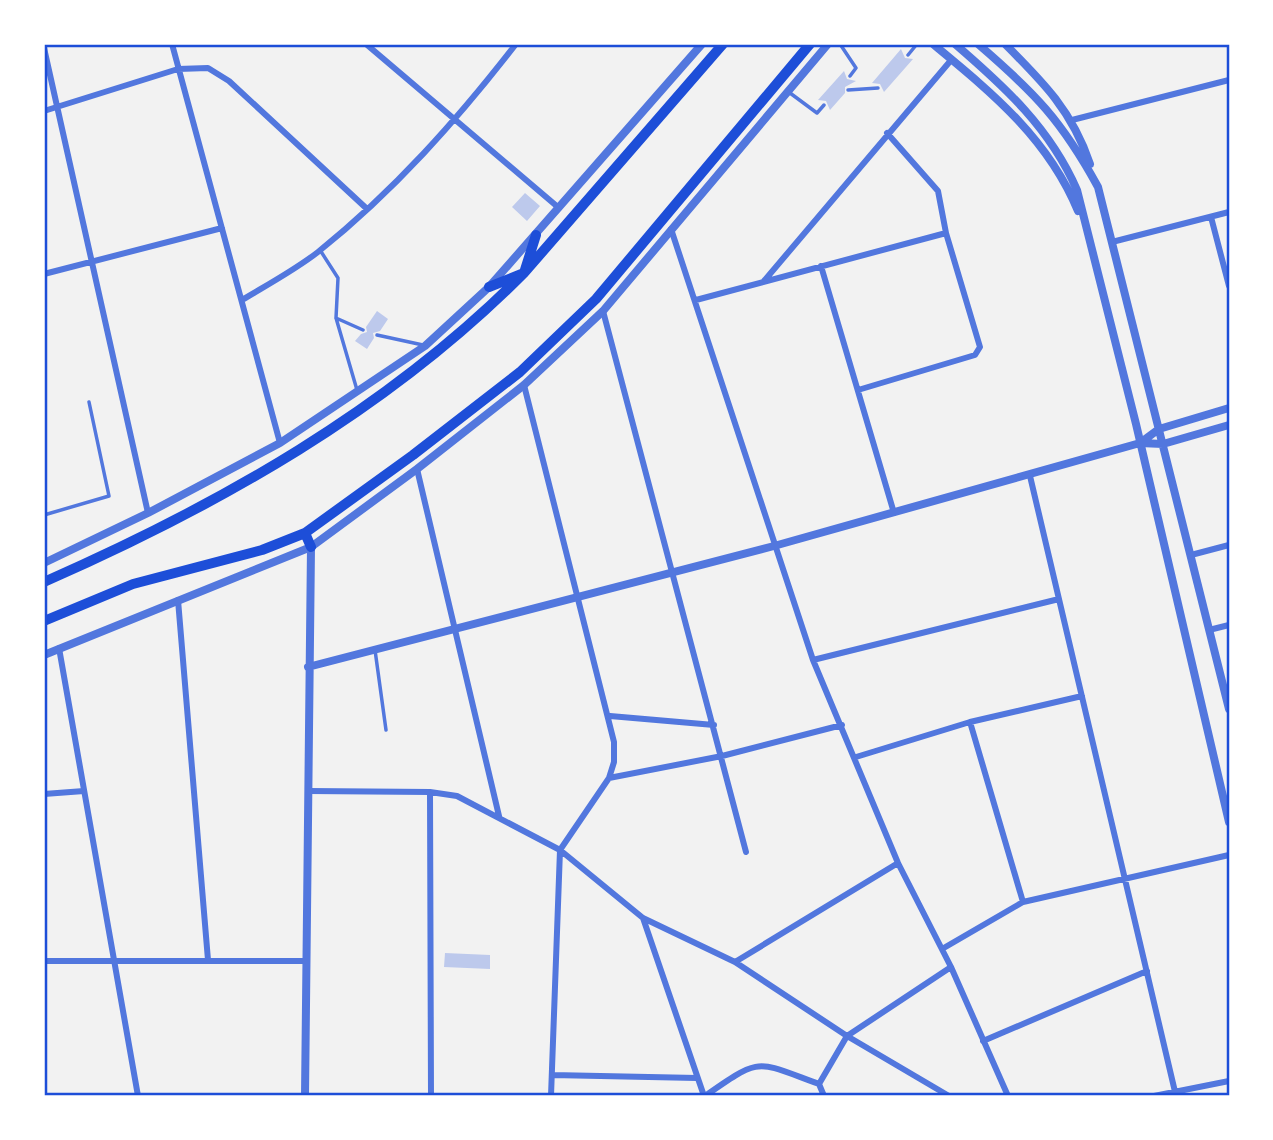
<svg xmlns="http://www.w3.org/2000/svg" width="1273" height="1140" font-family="Quicksand,sans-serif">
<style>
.building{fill:#bdc9ec}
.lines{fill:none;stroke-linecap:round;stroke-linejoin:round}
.service{stroke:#5277de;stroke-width:3.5}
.minor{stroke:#5277de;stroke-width:6}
.tertiary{stroke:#5277de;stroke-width:8}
.primary{stroke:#1d4ed8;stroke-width:10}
.neatline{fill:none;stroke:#1d4ed8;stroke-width:2.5}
</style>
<rect width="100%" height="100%" fill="#f2f2f2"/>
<path class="building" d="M 901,49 L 905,58 L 913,59 L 884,92 L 880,84 L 872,83 Z
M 844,71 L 847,79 L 856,81 L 845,87 L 845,93 L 830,110 L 826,101 L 818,100 Z
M 525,193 L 540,206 L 527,221 L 512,207 Z
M 377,311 L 388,319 L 380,331 L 373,333 L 374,338 L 367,349 L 355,341 L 361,334 L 367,332 L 366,327 Z
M 445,953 L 490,955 L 490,969 L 444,967 Z"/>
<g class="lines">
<path class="service" d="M 840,44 L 856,68 L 850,76
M 908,55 L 917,44
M 848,90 L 878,88
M 790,93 L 817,113 L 824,105
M 320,250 L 338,278 L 336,318 L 357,390
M 336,318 L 363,330
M 377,335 L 423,345
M 44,515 L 109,496 L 89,402
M 375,650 L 386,730"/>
<path class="minor" d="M 172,44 L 280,443
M 366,44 L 559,208
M 44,48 L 148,513
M 44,111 L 178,69 L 208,68 L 229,81 L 366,208
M 1072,120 L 1229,80
M 1211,217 L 1229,286
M 671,229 L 813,660 L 898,863 L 951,967 L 1008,1096
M 1112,242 L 1229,212
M 821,266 L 894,513
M 44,274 L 222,228
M 764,281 L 952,59
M 242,300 C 267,285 295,270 318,252 C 394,191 457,120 516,44
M 696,300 L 946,233
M 603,311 L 746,852
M 524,385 L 614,742 L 614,762 L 609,778 L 560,850 L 551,1096
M 858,390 L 975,355 L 980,347 L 946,233 L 938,191 L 887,133
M 417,469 L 499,816
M 1030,476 L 1176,1096
M 1191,555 L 1229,545
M 178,600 L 208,960
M 1209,630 L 1229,625
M 59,648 L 138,1096
M 813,660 L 1059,599
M 610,716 L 714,725
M 970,722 L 1023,902
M 856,757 L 970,722 L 1082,696
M 609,778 L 722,756 L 842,725
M 309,791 L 430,792 L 457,796 L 560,850 L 643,918 L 735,962 L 847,1036 L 949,1096
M 430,792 L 431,1096
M 44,794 L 84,791
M 643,918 L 704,1096
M 942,949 L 1023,902 L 1229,855
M 44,961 L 307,961
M 735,962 L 898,863
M 983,1041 L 1147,971
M 552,1075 L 697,1078
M 819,1084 L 847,1036 L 951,967
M 819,1084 L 824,1096
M 705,1096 C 762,1056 756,1061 819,1084
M 1154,1096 L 1229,1081"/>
<path class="tertiary" d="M 933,44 C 991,92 1048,138 1078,211
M 955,44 C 1005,87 1050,128 1077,190 L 1136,424 L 1229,822
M 978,44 C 1035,93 1062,121 1098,187 L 1229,709
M 1005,44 C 1044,83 1072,111 1090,164
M 1140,443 L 1159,429 L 1229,408
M 44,563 L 148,513 L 280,443 L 425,346 L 489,287 L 702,44
M 44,655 L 311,547 L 417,469 L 524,385 L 603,311 L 828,44
M 308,667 L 774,546 L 1140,443 L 1163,444 L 1229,425
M 305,1096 L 311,547"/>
<path class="primary" d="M 489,287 L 524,273 L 536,235
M 305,533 L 311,547
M 44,582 C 219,505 388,410 524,273 L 723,44
M 44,621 L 133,584 L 262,550 L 305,533 L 413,455 L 520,372 L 596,299 L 810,44"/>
</g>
<rect width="1273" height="1140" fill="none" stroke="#ffffff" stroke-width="91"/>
<rect x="46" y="46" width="1182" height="1048" class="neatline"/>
</svg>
